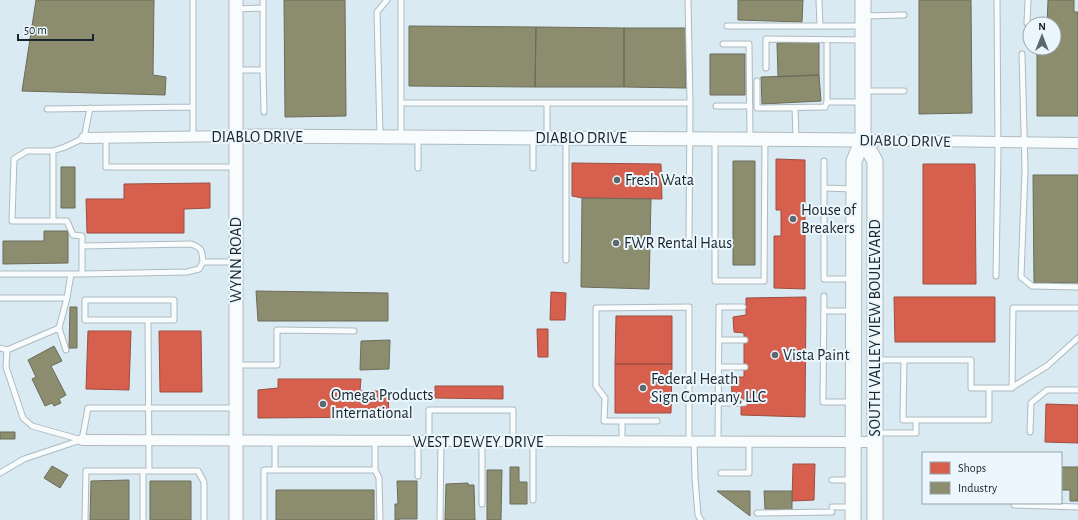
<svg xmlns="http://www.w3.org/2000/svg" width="1078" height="520" font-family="'Alegreya Sans',sans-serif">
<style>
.shops{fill:#d6604d;stroke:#9d4e42}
.industry{fill:#8c8c6e;stroke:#6a6d5a}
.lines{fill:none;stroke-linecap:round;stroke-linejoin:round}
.service-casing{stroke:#aebac0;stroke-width:7}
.minor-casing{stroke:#aebac0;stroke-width:12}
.tertiary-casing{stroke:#aebac0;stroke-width:15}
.secondary-casing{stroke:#aebac0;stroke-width:17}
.service{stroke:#f9fcfd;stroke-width:5}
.minor{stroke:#f9fcfd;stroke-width:10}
.tertiary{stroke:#f9fcfd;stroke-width:13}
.secondary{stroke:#f9fcfd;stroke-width:15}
.poi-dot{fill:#5d6970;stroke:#ebf7fd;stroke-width:1.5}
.labels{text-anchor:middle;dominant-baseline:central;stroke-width:4;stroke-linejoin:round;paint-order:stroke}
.street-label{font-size:16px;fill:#19242a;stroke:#ebf7fd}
.poi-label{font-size:16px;fill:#19242a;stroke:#ebf7fd;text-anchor:start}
</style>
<rect width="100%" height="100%" fill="#daeaf2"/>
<path class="shops" d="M 776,159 L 805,160 L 805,289 L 774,288 L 774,236 L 781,236 L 781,210 L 776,210 Z
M 572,163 L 661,164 L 662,199 L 582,198 L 572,196 Z
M 923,164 L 975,164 L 976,284 L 923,284 Z
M 210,183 L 210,208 L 184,209 L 184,233 L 87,233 L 86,199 L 124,199 L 124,184 Z
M 551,292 L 566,293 L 565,320 L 550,320 Z
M 806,297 L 805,417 L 741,415 L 741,395 L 732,395 L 731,377 L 744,377 L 744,333 L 734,332 L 733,317 L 746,315 L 746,298 Z
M 894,297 L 995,297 L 995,342 L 895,342 Z
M 616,316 L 672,316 L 672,364 L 615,364 Z
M 537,329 L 548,329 L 548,357 L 538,357 Z
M 88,331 L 131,331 L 129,390 L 86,389 Z
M 159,331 L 201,331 L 202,392 L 160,392 Z
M 615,364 L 672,364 L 671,413 L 615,413 Z
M 278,379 L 361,379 L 360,391 L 388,391 L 389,417 L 258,418 L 258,390 L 278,388 Z
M 435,386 L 503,386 L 503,399 L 435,398 Z
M 1046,404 L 1078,405 L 1078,443 L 1045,442 Z
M 793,464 L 815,464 L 814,500 L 792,501 Z"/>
<path class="industry" d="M 36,0 L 154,0 L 153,75 L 166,77 L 165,95 L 22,91 Z
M 284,0 L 345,0 L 346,116 L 285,117 Z
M 738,0 L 803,0 L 802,22 L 738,20 Z
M 919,0 L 971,0 L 972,113 L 919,114 Z
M 1048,0 L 1074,0 L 1074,12 L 1078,12 L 1078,116 L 1037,116 L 1037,48 L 1054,48 L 1054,24 L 1047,24 Z
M 409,26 L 536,27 L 535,87 L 409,86 Z
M 536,27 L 624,28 L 624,87 L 535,87 Z
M 624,28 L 686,28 L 686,88 L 624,87 Z
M 819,41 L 819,75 L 778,77 L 777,43 Z
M 710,54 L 745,54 L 745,95 L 710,95 Z
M 819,75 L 821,101 L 762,104 L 761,77 Z
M 733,161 L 755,161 L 755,265 L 733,265 Z
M 61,167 L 75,167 L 75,208 L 61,208 Z
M 1033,175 L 1078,175 L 1078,283 L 1034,283 Z
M 582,198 L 651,199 L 649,289 L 581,287 Z
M 44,231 L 68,231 L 68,263 L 3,264 L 3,241 L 44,241 Z
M 256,291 L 388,293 L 388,321 L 258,321 Z
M 70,307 L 77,307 L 77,348 L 69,348 Z
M 390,340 L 389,369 L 360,370 L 361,341 Z
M 54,346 L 62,361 L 51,366 L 66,395 L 59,399 L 61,403 L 54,406 L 52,403 L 45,406 L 32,379 L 36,377 L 28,360 Z
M 0,432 L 15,432 L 15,439 L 0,439 Z
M 52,466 L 68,475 L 60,488 L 44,478 Z
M 510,467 L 519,467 L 519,482 L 527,482 L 527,504 L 510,504 Z
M 1061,467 L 1078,467 L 1078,501 L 1070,501 L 1070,490 L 1061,490 Z
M 487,470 L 502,470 L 501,520 L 487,520 Z
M 129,480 L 129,520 L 90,520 L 91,481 Z
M 150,481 L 191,481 L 191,520 L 150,520 Z
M 397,481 L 417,481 L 417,519 L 399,519 L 399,520 L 395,520 L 395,504 L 398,504 Z
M 468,483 L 468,485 L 474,485 L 475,520 L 445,520 L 446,484 Z
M 276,490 L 374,490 L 374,520 L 276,520 Z
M 717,491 L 750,491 L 750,516 Z
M 764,491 L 792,491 L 792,510 L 765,509 Z"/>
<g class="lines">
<defs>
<path id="service" d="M 193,0 L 193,137
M 401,0 L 401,103
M 819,0 L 820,26
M 236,9 L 263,8
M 865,16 L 904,15
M 1027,23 L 1028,0
M 727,26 L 862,26
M 827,40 L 827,102 L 862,102
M 723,44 L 749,44 L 750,138
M 1022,54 L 1025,170 L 1021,277 L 1032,286 L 1078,287
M 766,68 L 766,39 L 861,40
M 237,70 L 263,70 L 263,0
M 263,70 L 264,112
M 757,81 L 757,108 L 825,107 L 827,102
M 864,91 L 904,91
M 547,103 L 547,138
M 716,106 L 750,106
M 795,108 L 796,139
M 47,109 L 193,107
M 380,136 L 377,12 L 387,0
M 106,138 L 106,167 L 236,167
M 401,138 L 401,103 L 690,103 L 688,0
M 418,138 L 418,168
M 533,139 L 533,168
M 566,139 L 566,260
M 715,140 L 715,281 L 764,281 L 765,139
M 53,151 L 53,221 L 12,221 L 14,159 L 27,151 L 53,151 L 65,147 L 84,138 L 90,108
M 824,161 L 824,279 L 852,279
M 824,188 L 853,189
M 689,241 L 690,103
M 82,246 L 191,244 C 202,248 202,250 203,262 L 199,269 L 187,272 L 82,274
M 203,262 L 236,262
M 0,274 L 82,274 L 82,236 L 73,235 L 67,221 L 53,221
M 996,276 L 998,152 L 997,0
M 824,296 L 823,402 L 852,402
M 0,298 L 67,298
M 824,311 L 853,311
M 148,320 L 174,320 L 174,300 L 85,300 L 85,320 L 148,320 L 149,471
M 59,328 L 66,350
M 719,340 L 745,340
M 0,348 L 7,350 L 59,328 L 67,298 L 71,274
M 7,350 L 6,367 L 23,418 L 32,426 L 82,440
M 876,360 L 971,360 L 971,388 L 989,388 L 989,420 L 903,420 L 904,360
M 237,365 L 277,365 L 277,330 L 354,331
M 719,367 L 745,367
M 989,388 L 1011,388 L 1047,366 L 1078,338
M 1012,388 L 1013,308 L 1078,308
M 719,403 L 744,403
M 622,421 L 622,442
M 657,421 L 604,421 L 605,398 L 596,386 L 596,308 L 689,307 L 689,442
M 1030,432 L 1031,403 L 1047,390 L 1078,390
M 876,433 L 916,433 L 916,420
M 82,440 L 88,408 L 236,408
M 275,441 L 275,470 L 375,470 L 375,441
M 429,442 L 429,410 L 513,410 L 513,442
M 482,442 L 482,504
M 694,442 L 695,478 L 698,515 L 701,520
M 718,442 L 719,307 L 743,307
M 375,470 L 379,478 L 380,520
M 143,471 L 143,520
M 0,473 L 24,459 L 81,440
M 721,473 L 749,473 L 749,443
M 418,476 L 418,442
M 832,480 L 852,480
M 533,500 L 533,442
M 1014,505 L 1078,507
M 832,507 L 851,507
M 757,513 L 832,512
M 85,520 L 86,471 L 198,471 L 204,482 L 204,520
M 264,520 L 264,470 L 275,470
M 440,520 L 441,442"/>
<path id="minor" d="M 84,138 L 236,136
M 863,140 L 1078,143
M 82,440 L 875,442"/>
<path id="tertiary" d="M 236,136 L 863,140
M 236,520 L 236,0"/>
<path id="secondary" d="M 863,140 L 875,161 L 875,520
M 853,520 L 854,161 L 863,140 L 863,0"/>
</defs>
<use href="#service" class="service-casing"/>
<use href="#minor" class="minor-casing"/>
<use href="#tertiary" class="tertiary-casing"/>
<use href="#secondary" class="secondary-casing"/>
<use href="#service" class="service"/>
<use href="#minor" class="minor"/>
<use href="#tertiary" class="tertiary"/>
<use href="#secondary" class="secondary"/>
</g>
<g class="poi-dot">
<circle cx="617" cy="180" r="4"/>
<circle cx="793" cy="219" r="4"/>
<circle cx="616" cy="243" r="4"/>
<circle cx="775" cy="355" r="4"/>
<circle cx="643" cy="388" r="4"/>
<circle cx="323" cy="404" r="4"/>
</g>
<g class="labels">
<g class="street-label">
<text x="257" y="137">DIABLO DRIVE</text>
<text x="581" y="138">DIABLO DRIVE</text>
<text transform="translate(905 141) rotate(1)">DIABLO DRIVE</text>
<text transform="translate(236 260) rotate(-90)">WYNN ROAD</text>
<text transform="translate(875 328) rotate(-90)">SOUTH VALLEY VIEW BOULEVARD</text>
<text x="478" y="442">WEST DEWEY DRIVE</text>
</g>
<g class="poi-label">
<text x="625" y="180">Fresh Wata</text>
<text x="801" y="210">House of<tspan x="801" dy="18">Breakers</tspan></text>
<text x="624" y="243">FWR Rental Haus</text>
<text x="783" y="355">Vista Paint</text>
<text x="651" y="379">Federal Heath<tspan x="651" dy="18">Sign Company, LLC</tspan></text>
<text x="331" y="395">Omega Products<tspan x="331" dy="18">International</tspan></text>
</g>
</g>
<rect x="922" y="452" width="140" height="52" fill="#ebf7fd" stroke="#97a3a9"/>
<rect x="930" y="462" width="20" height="12" fill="#d6604d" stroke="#97a3a9"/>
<text x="958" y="472" font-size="12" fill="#19242a">Shops</text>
<rect x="930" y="482" width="20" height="12" fill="#8c8c6e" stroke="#97a3a9"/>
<text x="958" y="492" font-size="12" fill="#19242a">Industry</text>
<g transform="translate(1042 36)"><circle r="19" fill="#ebf7fd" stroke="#97a3a9"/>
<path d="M0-3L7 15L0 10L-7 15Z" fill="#5d6970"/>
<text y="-6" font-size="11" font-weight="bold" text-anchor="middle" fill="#19242a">N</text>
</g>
<path d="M18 34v6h75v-6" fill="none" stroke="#19242a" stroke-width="2"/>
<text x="24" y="34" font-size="12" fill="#19242a" stroke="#ebf7fd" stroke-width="3" paint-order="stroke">50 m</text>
</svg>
